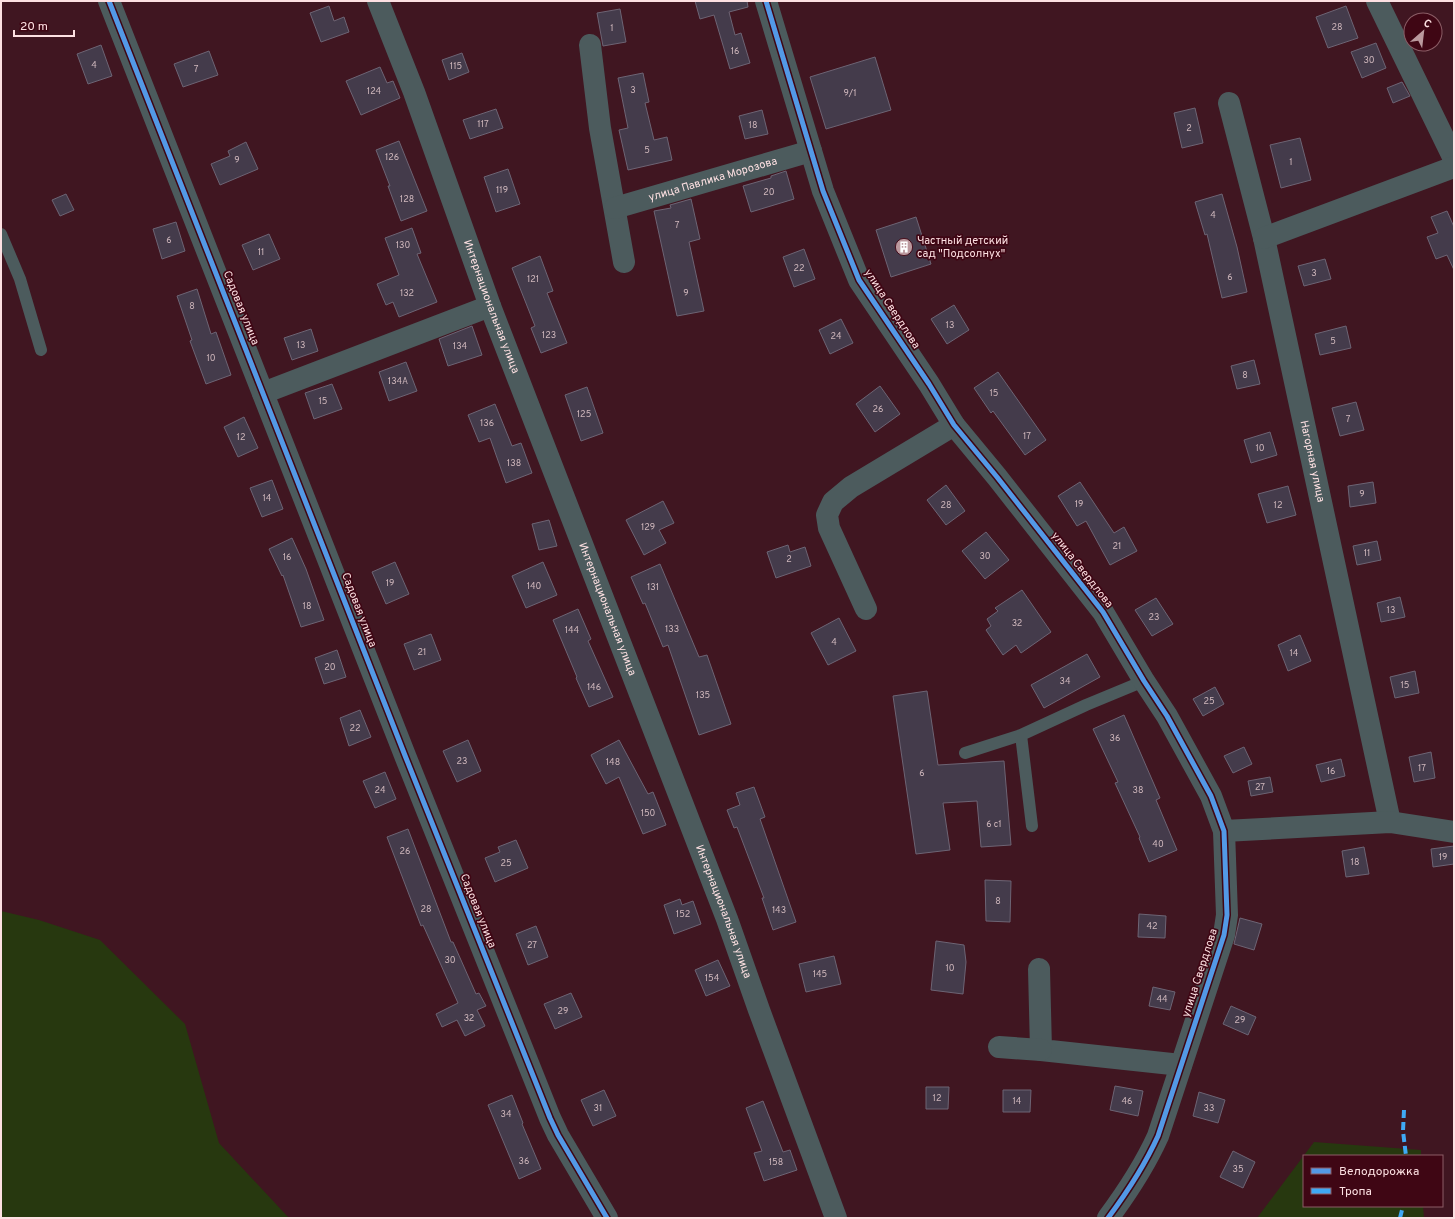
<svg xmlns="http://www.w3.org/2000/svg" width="1455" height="1219" font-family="Overpass,sans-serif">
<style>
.green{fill:#27380f}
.building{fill:#443b4b;stroke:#6d6474}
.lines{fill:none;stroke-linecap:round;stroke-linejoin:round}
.service{stroke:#4c5b5d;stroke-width:12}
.minor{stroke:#4c5b5d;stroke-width:22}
.quiet{stroke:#3fa9f5;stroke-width:4;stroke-dasharray:8 4;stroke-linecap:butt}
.cycleway-casing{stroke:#3f0614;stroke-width:8}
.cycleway{stroke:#5399e6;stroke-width:5}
.labels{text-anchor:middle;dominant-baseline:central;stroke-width:3.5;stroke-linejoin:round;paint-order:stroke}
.number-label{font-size:9px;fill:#cfb7bc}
.street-label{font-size:11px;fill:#fde0e2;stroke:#3f0614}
.poi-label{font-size:11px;fill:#fde0e2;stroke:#3f0614;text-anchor:start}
</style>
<rect width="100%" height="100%" fill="#401621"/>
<path class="green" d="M 1,911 L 39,920 L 100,940 L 185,1024 L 219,1143 L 289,1218 L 1,1218 Z
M 1314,1142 L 1421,1150 L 1421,1156 L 1304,1156 L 1304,1206 L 1423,1206 L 1424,1218 L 1257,1218 Z"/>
<path class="building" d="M 695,1 L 747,1 L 748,7 L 729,12 L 735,35 L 741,33 L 750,63 L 730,69 L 714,15 L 700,19 Z
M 329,6 L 334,21 L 344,17 L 349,32 L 321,42 L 310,13 Z
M 1346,6 L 1358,38 L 1328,48 L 1316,17 Z
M 620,9 L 626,42 L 603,46 L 597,13 Z
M 1376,43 L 1386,68 L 1362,78 L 1351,52 Z
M 101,45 L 112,76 L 88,84 L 77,54 Z
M 209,51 L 218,75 L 183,87 L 174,64 Z
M 462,53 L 469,72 L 449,80 L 442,60 Z
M 875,57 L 891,110 L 826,129 L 810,77 Z
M 380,67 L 387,83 L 393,81 L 400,98 L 361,115 L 346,81 Z
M 643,73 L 649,102 L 645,103 L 654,140 L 667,137 L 672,160 L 628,170 L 619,130 L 628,128 L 618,78 Z
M 1402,82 L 1410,96 L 1393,103 L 1387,88 Z
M 1195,108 L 1203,143 L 1182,148 L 1174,113 Z
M 496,109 L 503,128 L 470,139 L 463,120 Z
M 762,110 L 768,134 L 745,139 L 739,116 Z
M 1300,138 L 1311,180 L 1281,188 L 1270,145 Z
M 399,141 L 427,211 L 401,221 L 388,186 L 390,186 L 376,150 Z
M 246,142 L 258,169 L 220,185 L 211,164 L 230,156 L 228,151 Z
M 508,169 L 520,204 L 496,212 L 484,177 Z
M 786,171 L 794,199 L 751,212 L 743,186 L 771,178 L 771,176 Z
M 66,194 L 74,210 L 60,216 L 52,200 Z
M 1222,194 L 1237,247 L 1247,292 L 1222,298 L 1207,234 L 1205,235 L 1195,202 Z
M 691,199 L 700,239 L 689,242 L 704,311 L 677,316 L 654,211 L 671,208 L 670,205 Z
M 1447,211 L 1454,227 L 1454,270 L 1447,255 L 1436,259 L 1427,237 L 1438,233 L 1431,217 Z
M 916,217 L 931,264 L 891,277 L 876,230 Z
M 176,222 L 185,251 L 162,259 L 153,229 Z
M 412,228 L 421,253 L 417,254 L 437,302 L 399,317 L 393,302 L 386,305 L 377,284 L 399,275 L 385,238 Z
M 269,234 L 280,259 L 253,270 L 242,245 Z
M 804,249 L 815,279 L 794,287 L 783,257 Z
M 540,256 L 553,291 L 547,293 L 567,343 L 541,353 L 531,328 L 535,326 L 512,268 Z
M 1325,259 L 1331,279 L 1304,286 L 1298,266 Z
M 197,289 L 211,334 L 216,332 L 231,375 L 206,384 L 190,341 L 192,340 L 177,296 Z
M 954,305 L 969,330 L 947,344 L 931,319 Z
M 841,319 L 853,343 L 830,354 L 819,330 Z
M 472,326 L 482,355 L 448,366 L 439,339 Z
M 1346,326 L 1351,348 L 1320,355 L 1315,334 Z
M 311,329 L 318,351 L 292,360 L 284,338 Z
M 1254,360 L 1260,384 L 1237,389 L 1231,366 Z
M 406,362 L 417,391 L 389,401 L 379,372 Z
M 998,372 L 1046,440 L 1025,455 L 993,411 L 991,413 L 974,388 Z
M 332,384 L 342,409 L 314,419 L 305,393 Z
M 880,386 L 900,414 L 875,432 L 856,404 Z
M 587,387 L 603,433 L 581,441 L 565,395 Z
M 1356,402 L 1364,430 L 1340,436 L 1332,408 Z
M 495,404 L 512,446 L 521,443 L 532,473 L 506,483 L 490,438 L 479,442 L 468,415 Z
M 244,417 L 258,448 L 238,457 L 224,427 Z
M 1270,432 L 1277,455 L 1251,463 L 1244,440 Z
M 272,480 L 283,509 L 262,517 L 250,488 Z
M 1080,482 L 1114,533 L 1124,527 L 1137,551 L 1110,565 L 1086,521 L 1077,526 L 1058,496 Z
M 1373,482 L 1376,503 L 1350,507 L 1348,486 Z
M 946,485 L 965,511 L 946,525 L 927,500 Z
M 1288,486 L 1296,515 L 1267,523 L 1258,494 Z
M 663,501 L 674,523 L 659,530 L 666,543 L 644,555 L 626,520 Z
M 549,520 L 557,546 L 539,550 L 532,524 Z
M 986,532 L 1009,560 L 985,579 L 962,551 Z
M 292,538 L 306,569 L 324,620 L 301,627 L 283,575 L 282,576 L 269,549 Z
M 1377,541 L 1381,560 L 1357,565 L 1353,546 Z
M 788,545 L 790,552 L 805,547 L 811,566 L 776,578 L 767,552 Z
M 395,562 L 409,594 L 386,604 L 372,572 Z
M 543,562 L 557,595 L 526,608 L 512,576 Z
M 660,564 L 699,657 L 707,655 L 731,724 L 699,735 L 668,645 L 663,647 L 645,603 L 643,604 L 631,577 Z
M 1022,590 L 1051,632 L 1021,653 L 1016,645 L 1003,655 L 986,630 L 991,626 L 987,619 L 998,611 L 995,608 Z
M 1400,597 L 1405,617 L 1381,622 L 1377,603 Z
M 1156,598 L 1173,624 L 1152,636 L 1135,610 Z
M 578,609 L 591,639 L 588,641 L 613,697 L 589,707 L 576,678 L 577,677 L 553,620 Z
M 839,618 L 856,651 L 828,665 L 811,633 Z
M 431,634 L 441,660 L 414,670 L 404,644 Z
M 1300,635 L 1311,661 L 1288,671 L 1278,645 Z
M 337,650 L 346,677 L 324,684 L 315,658 Z
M 1087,654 L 1100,677 L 1044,708 L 1031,685 Z
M 1415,671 L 1419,693 L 1395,698 L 1390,677 Z
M 1215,687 L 1224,704 L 1203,716 L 1193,699 Z
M 927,691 L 938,765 L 1004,761 L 1011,845 L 981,847 L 977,801 L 943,803 L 950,850 L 916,854 L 893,696 Z
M 360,710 L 371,737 L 349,746 L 340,718 Z
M 1124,715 L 1160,798 L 1156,800 L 1177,850 L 1149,862 L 1139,838 L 1140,837 L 1115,783 L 1118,782 L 1093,729 Z
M 468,740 L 481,771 L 457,782 L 443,751 Z
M 619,740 L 648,794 L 653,792 L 666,825 L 643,834 L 619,777 L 606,784 L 591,755 Z
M 1244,747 L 1252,764 L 1233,773 L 1224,756 Z
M 1431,752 L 1435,778 L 1414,782 L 1409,757 Z
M 1341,759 L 1345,776 L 1321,782 L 1316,765 Z
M 385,772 L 396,799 L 375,808 L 363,781 Z
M 1270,777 L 1273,792 L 1251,796 L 1248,781 Z
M 754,787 L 765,817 L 760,819 L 796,922 L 773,930 L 762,898 L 764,898 L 737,827 L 734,828 L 727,810 L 740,805 L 736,793 Z
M 408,829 L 451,942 L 453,942 L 476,994 L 479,993 L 486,1006 L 477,1010 L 485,1026 L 465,1036 L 457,1020 L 442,1027 L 436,1014 L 458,1003 L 423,925 L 421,926 L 387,837 Z
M 516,840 L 528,868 L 495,882 L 485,858 L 500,852 L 498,847 Z
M 1454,846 L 1454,864 L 1433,867 L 1431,849 Z
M 1364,847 L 1369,874 L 1346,877 L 1342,851 Z
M 985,880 L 1011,881 L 1010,922 L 986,921 Z
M 680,899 L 682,905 L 693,901 L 701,924 L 674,934 L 664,905 Z
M 1139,914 L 1166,916 L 1165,938 L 1138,937 Z
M 1240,918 L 1262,924 L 1254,950 L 1234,944 Z
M 536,926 L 548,957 L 528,965 L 516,934 Z
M 936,941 L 964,945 L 966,962 L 963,994 L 931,990 Z
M 834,956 L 841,984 L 806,992 L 799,964 Z
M 718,960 L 730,986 L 706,996 L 695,970 Z
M 1153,987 L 1175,992 L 1170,1010 L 1149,1006 Z
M 571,993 L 582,1017 L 555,1029 L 544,1004 Z
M 1231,1006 L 1256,1017 L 1248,1035 L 1223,1024 Z
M 1115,1086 L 1143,1091 L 1138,1116 L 1110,1110 Z
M 926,1087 L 949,1087 L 948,1109 L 926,1109 Z
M 604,1090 L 616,1116 L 593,1126 L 581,1100 Z
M 1003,1090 L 1031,1090 L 1030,1112 L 1003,1112 Z
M 1199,1092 L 1225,1100 L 1218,1123 L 1193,1116 Z
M 512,1095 L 523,1123 L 522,1124 L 541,1169 L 519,1179 L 488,1105 Z
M 763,1101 L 783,1152 L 790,1150 L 797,1170 L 764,1181 L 754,1153 L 762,1151 L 746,1108 Z
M 1233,1151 L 1255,1162 L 1243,1188 L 1220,1177 Z"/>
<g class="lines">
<path class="service" d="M 1,234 L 20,279 L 41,350
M 1021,735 L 1032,826
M 965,753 L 1021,735 L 1086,705 L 1144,681"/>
<g class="minor">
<path d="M 109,1 L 406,758 L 550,1118 L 558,1135 L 607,1218"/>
<path id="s1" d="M 378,1 L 414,92 L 490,306 L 727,919 L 759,1010 L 836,1218"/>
<path d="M 766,1 L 823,191 L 859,280 L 929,384 L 954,425 L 997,477 L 1103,612 L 1144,681 L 1167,716 L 1211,796 L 1224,831 L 1227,915 L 1224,935 L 1158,1136 C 1144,1167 1128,1191 1108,1218"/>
<path d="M 1377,1 L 1454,159"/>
<path d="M 590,45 L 600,128 L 624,262"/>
<path id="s2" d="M 1229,103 L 1264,238 L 1390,822"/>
<path id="s3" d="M 615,208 L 811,151"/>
<path d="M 1264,238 L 1454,167"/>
<path d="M 263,393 L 490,306"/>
<path d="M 866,609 L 829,528 L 827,515 L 833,502 L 851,487 L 954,425"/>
<path d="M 1224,831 L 1390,822 L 1454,832"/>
<path d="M 1039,969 L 1041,1050 L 1181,1065"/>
<path d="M 999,1047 L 1041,1050"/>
</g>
<path class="quiet" d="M 1404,1110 L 1403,1131 L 1406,1156
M 1400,1218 L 1403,1206"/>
<defs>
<path id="cycleway" d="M 109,1 L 406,758 L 550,1118 L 558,1135 L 607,1218
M 766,1 L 823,191 L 859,280 L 929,384 L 954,425 L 997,477 L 1103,612 L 1144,681 L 1167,716 L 1211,796 L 1224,831 L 1227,915 L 1224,935 L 1158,1136 C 1144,1167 1128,1191 1108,1218"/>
</defs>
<use href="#cycleway" class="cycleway-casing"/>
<use href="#cycleway" class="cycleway"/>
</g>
<defs>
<symbol id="building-disc" viewBox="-11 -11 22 22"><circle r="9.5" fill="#bb999e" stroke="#3f0614"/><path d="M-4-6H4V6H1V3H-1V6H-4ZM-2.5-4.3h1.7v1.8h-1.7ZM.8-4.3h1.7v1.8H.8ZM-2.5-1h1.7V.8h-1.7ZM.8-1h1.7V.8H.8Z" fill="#fff"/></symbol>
</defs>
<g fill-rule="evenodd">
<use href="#building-disc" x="894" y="237" width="20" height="20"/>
</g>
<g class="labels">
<g class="number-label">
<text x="1337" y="27">28</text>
<text x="612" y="28">1</text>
<text x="735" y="51">16</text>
<text x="1369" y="60">30</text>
<text x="94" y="65">4</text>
<text x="456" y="66">115</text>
<text x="196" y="69">7</text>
<text x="633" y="90">3</text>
<text x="374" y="91">124</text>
<text x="850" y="93">9/1</text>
<text x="483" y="124">117</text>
<text x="753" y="125">18</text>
<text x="1189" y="128">2</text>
<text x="647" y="150">5</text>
<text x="392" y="157">126</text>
<text x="237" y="160">9</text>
<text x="1291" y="162">1</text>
<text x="502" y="190">119</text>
<text x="769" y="192">20</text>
<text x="407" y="199">128</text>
<text x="1213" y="215">4</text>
<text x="677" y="225">7</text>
<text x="169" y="240">6</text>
<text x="403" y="245">130</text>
<text x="261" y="252">11</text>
<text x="799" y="268">22</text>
<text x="1314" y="273">3</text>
<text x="1230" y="277">6</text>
<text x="533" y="279">121</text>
<text x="407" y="293">132</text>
<text x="686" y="293">9</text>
<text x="192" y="306">8</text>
<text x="950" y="325">13</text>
<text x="549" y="335">123</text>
<text x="836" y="336">24</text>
<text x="1333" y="341">5</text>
<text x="301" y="345">13</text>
<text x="460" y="346">134</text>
<text x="211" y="358">10</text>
<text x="1245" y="375">8</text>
<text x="398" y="381">134А</text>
<text x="994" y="393">15</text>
<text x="323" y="401">15</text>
<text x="878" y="409">26</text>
<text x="584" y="414">125</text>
<text x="1348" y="419">7</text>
<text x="487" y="423">136</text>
<text x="1027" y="436">17</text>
<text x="241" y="437">12</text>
<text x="1260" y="448">10</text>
<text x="514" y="463">138</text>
<text x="1362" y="494">9</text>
<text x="267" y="498">14</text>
<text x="1079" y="504">19</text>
<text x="946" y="505">28</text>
<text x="1278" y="505">12</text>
<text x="648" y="527">129</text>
<text x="1117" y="546">21</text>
<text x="1367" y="553">11</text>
<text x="985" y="556">30</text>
<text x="287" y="557">16</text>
<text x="789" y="559">2</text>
<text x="390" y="583">19</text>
<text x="534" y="586">140</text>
<text x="653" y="587">131</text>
<text x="307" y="606">18</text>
<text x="1391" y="610">13</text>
<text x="1154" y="617">23</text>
<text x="1017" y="623">32</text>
<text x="672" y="629">133</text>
<text x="572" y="630">144</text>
<text x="834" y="642">4</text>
<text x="422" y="652">21</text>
<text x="1294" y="653">14</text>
<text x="330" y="667">20</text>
<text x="1065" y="681">34</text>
<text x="1405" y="685">15</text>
<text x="594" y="687">146</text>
<text x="703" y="695">135</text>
<text x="1209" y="701">25</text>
<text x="355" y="728">22</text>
<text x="1115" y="738">36</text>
<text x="462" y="761">23</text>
<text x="613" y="762">148</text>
<text x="1422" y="768">17</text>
<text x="1331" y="771">16</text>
<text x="922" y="773">6</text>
<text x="1260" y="787">27</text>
<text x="380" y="790">24</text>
<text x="1138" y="790">38</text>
<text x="648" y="813">150</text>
<text x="994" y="824">6 с1</text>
<text x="1158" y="844">40</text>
<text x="405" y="851">26</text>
<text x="1443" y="857">19</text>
<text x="1355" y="862">18</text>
<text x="506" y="863">25</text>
<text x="998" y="901">8</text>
<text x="426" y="909">28</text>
<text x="779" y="910">143</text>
<text x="683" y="914">152</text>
<text x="1152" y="926">42</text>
<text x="532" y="945">27</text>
<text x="450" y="960">30</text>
<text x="950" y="968">10</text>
<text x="820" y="974">145</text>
<text x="712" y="978">154</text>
<text x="1162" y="999">44</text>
<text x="563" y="1011">29</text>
<text x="469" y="1018">32</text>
<text x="1240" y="1020">29</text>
<text x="937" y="1098">12</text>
<text x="1017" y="1101">14</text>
<text x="1127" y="1101">46</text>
<text x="598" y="1108">31</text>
<text x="1209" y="1108">33</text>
<text x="506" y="1114">34</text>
<text x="524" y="1161">36</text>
<text x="776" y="1162">158</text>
<text x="1238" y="1169">35</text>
</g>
<g class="street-label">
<text stroke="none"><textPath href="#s3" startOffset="102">улица Павлика Морозова</textPath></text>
<text stroke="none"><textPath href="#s1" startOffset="326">Интернациональная улица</textPath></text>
<text transform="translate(241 308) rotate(68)">Садовая улица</text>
<text transform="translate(892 309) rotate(57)">улица Свердлова</text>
<text stroke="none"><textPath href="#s2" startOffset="368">Нагорная улица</textPath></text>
<text transform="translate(1082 570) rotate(52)">улица Свердлова</text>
<text stroke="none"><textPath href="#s1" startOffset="650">Интернациональная улица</textPath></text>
<text transform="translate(359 610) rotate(69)">Садовая улица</text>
<text transform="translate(478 911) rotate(68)">Садовая улица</text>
<text stroke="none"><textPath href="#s1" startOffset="974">Интернациональная улица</textPath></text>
<text transform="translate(1200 973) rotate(-72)">улица Свердлова</text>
</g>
<g class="poi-label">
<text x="917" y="241">Частный детский<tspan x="917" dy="13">сад "Подсолнух"</tspan></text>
</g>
</g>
<rect width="1455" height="1219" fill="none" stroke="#fde0e2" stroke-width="4"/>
<rect x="1303" y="1155" width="140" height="52" fill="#3f0614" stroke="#8b5d66"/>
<rect x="1311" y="1168" width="20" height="6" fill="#5399e6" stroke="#8b5d66"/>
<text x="1339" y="1175" font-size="12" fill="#fde0e2">Велодорожка</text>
<rect x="1311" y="1188" width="20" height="6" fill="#3fa9f5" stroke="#8b5d66"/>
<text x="1339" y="1195" font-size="12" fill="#fde0e2">Тропа</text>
<g transform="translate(1423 32) rotate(28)"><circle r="19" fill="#3f0614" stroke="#8b5d66"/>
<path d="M0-3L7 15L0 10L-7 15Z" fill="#bb999e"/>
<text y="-6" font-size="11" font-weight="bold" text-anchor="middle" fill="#fde0e2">С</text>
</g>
<path d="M14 30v6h60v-6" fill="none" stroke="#fde0e2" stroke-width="2"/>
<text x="20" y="30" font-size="12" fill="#fde0e2" stroke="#3f0614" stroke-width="3" paint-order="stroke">20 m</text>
</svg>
